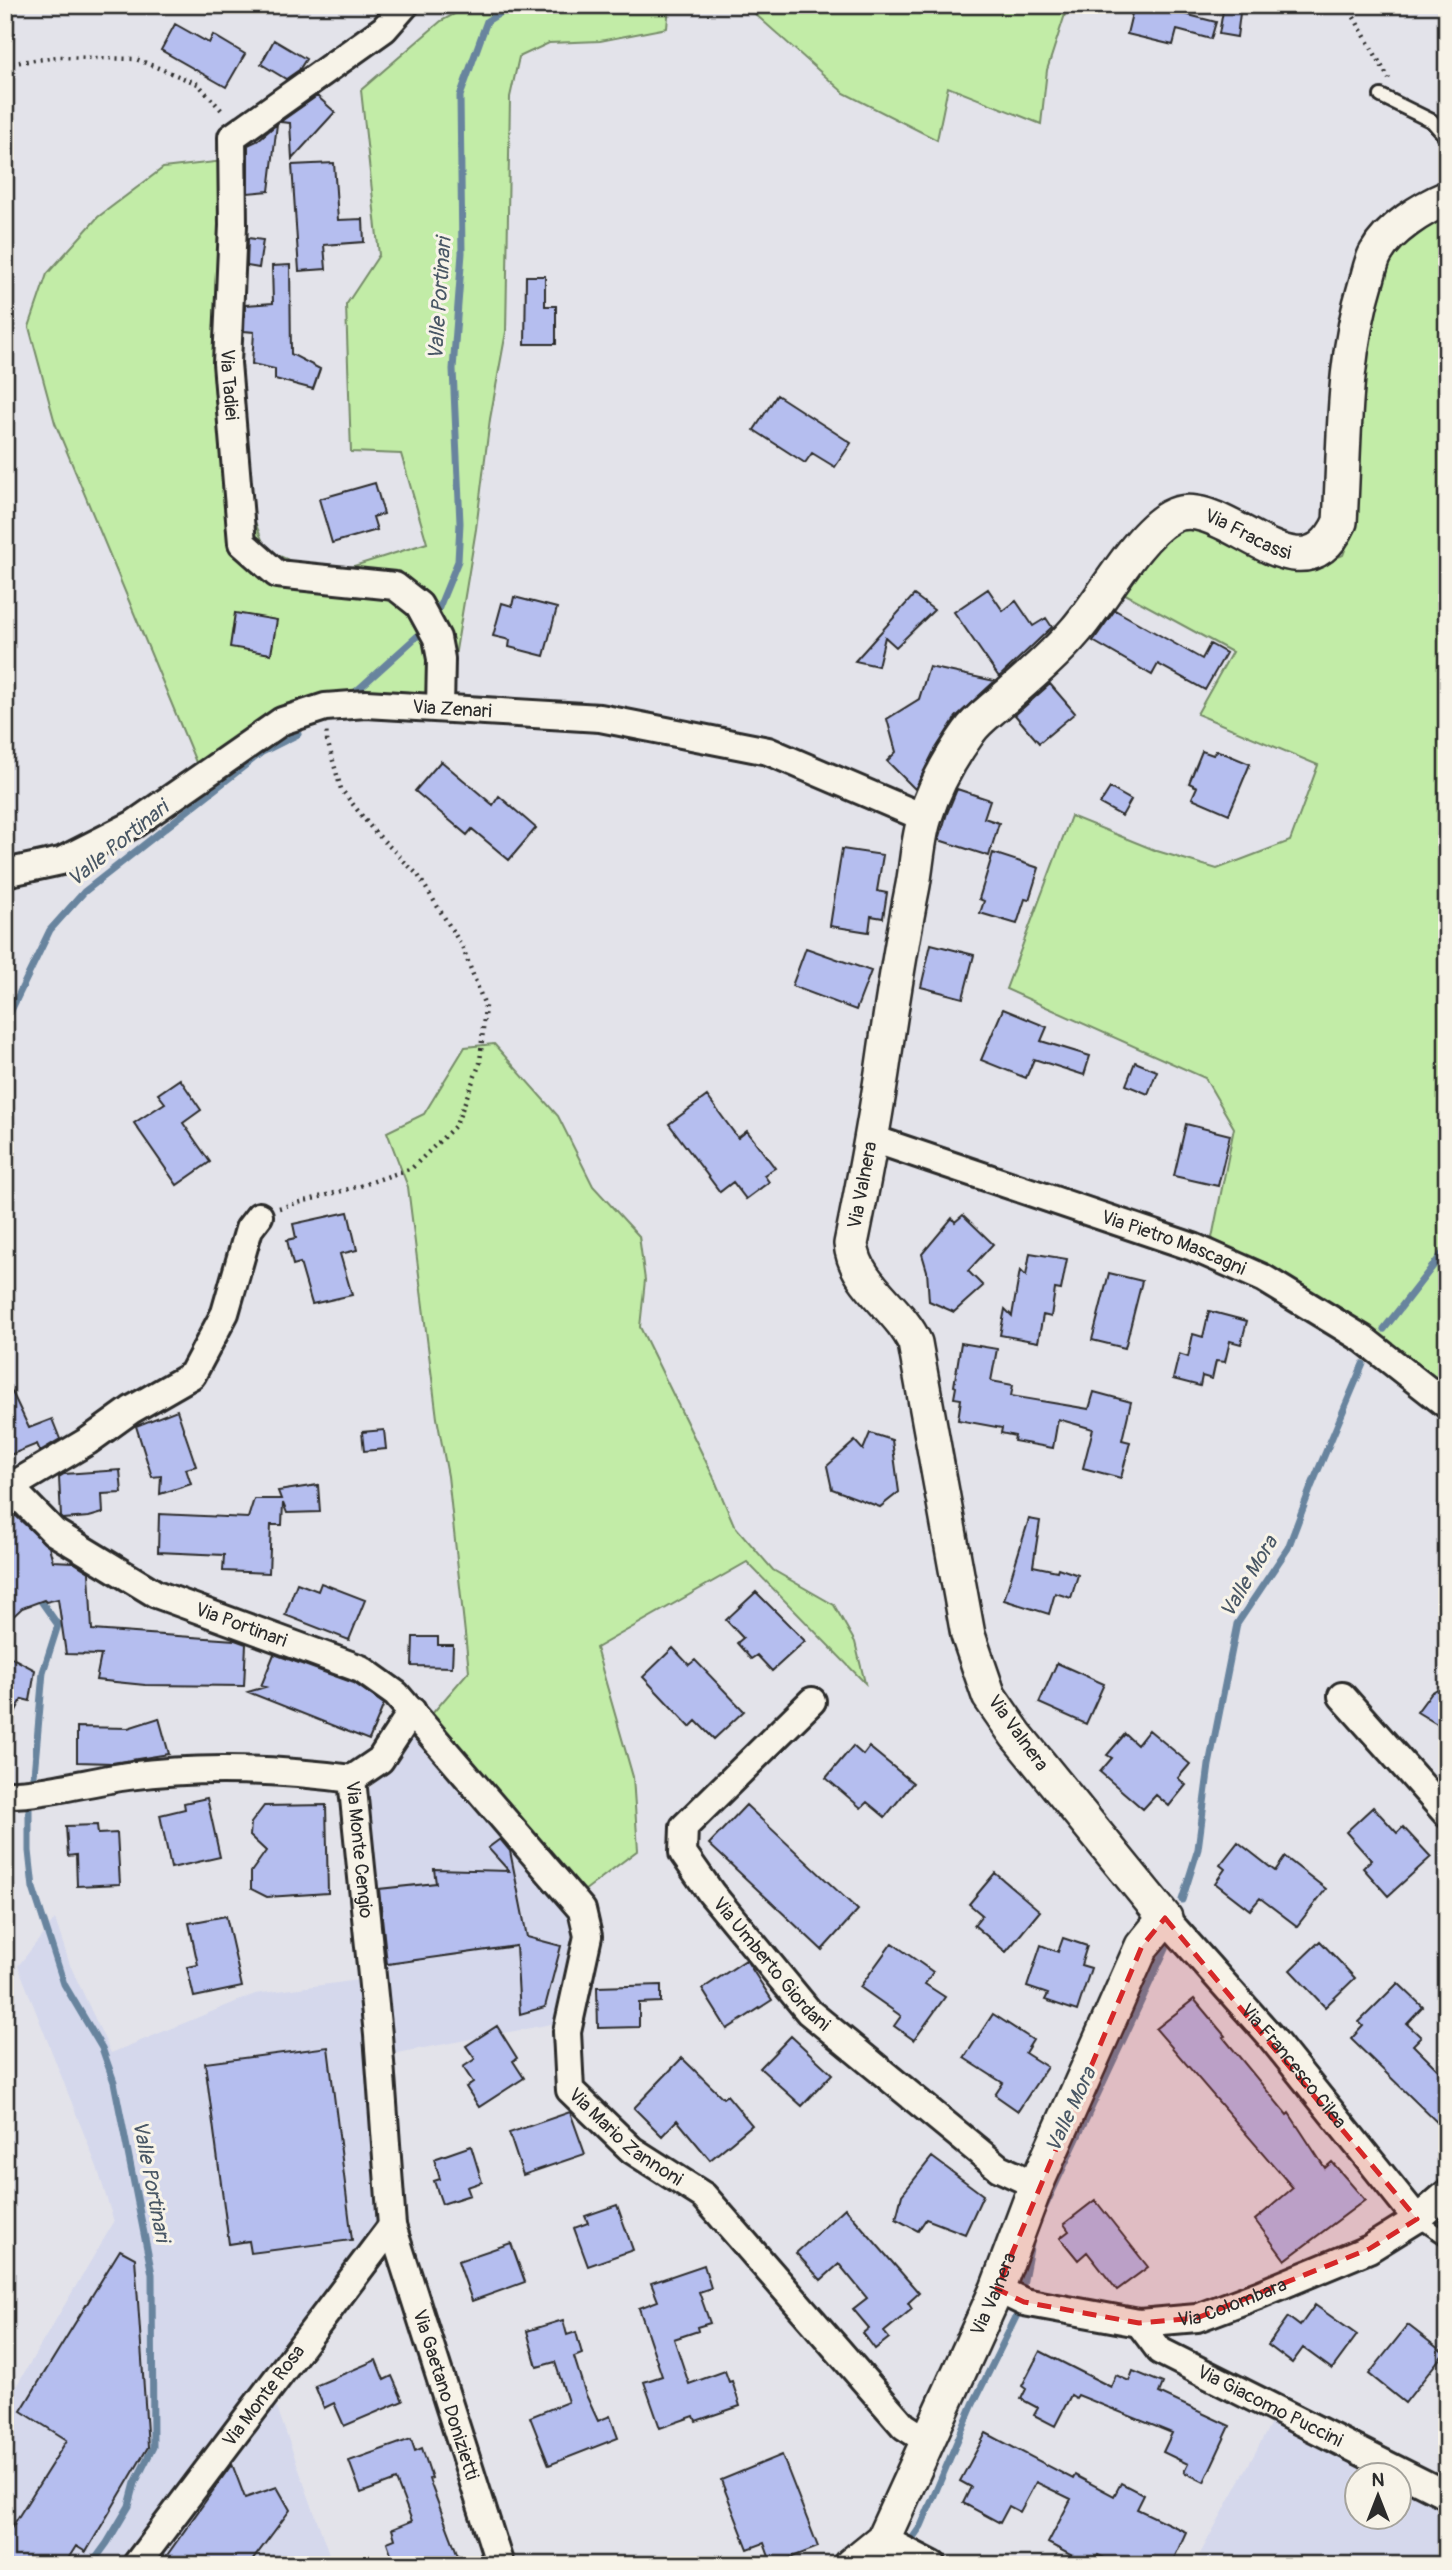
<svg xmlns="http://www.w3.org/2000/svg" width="1452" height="2570" font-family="Pangolin,sans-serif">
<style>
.built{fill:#d5d8ec}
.green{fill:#c2eca7;stroke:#768c69;stroke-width:2}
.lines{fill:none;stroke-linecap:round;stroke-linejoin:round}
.stream{stroke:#68849e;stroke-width:7}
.building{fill:#b5beef;stroke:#2b2b2b;stroke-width:2}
.service-casing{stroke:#2b2b2b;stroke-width:18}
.minor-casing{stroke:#2b2b2b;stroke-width:32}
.tertiary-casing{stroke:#2b2b2b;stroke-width:38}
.path{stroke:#2b2b2b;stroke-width:4.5;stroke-dasharray:2 5;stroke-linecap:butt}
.service{stroke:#f7f3e8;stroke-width:12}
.minor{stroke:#f7f3e8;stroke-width:26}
.tertiary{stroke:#f7f3e8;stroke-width:33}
.marked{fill:#d62828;fill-opacity:0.2;stroke:#d62828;stroke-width:5;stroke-dasharray:14 9;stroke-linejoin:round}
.labels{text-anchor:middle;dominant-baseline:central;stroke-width:6;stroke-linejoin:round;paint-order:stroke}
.street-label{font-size:19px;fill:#2b2b2b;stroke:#f7f3e8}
.water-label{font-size:21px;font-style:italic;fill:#495765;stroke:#f7f3e8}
</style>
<rect width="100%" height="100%" fill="#e3e3ea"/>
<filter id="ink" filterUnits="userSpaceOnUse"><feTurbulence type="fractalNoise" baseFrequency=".0143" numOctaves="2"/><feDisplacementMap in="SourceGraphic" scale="14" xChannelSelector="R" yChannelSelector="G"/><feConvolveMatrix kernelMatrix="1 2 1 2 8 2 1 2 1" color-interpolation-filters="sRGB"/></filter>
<g filter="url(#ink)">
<path class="built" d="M 431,1715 L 580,1894 L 567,2021 L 392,2054 L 397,2204 L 275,2402 L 333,2565 L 5,2565 L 5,2405 L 114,2222 L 97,2167 L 18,1966 L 55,1919 L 70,1965 L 111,2053 L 255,1994 L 381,1977 L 363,1796 Z
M 1274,2418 L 1385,2475 L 1358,2476 L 1358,2518 L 1400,2518 L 1400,2483 L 1447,2507 L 1447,2565 L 1194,2565 Z"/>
<path class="green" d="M 471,5 L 669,5 L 667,28 L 600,41 L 549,43 L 519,57 L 510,97 L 506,332 L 490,419 L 476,529 L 446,711 L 352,707 L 283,727 L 200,772 L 55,423 L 29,327 L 47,274 L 98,217 L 163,168 L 232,160 L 244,494 L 266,550 L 311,570 L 335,572 L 427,543 L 401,454 L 351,452 L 346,305 L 379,255 L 361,90 L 441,21 Z
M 745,5 L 1068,5 L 1047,70 L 1041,124 L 948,87 L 937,140 L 844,93 Z
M 1447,215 L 1447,1411 L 1441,1417 L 1380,1364 L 1270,1294 L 1212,1238 L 1234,1128 L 1205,1078 L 1006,989 L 1071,816 L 1157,851 L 1217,869 L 1290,841 L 1318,765 L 1197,714 L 1232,652 L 1116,589 L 1175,526 L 1198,526 L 1317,566 L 1343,555 L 1352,532 L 1359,359 L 1386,266 L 1415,232 Z
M 494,1044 L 558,1116 L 593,1186 L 639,1236 L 645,1280 L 640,1327 L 713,1476 L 734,1525 L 773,1570 L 834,1605 L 855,1642 L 865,1683 L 747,1562 L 596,1648 L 633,1777 L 638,1850 L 580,1894 L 431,1715 L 469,1671 L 448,1476 L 437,1418 L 408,1187 L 387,1132 L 424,1114 L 465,1047 Z"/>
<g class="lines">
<path class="stream" d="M 438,610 L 458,561 L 460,523 L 453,369 L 462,253 L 460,96 L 487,21 L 513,5
M 352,695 L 423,631
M 5,1023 L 50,930 L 84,892 L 262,752 L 298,734
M 1384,1329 L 1447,1248
M 5,1500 L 8,1506 L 6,1523
M 34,1775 L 43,1672 L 58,1625 L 36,1594
M 29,1805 L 29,1851 L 33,1888 L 64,1984 L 102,2048 L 114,2082 L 152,2274 L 153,2447 L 135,2483 L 129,2506 L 107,2543 L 91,2565
M 1182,1900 L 1198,1849 L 1209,1765 L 1237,1624 L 1288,1548 L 1311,1487 L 1363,1364
M 1043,2211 L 1166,1948
M 1022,2290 L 1032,2238
M 909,2543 L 921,2526 L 973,2404 L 1016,2317"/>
</g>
<path class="building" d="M 1134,5 L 1149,5 L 1216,22 L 1211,39 L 1177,30 L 1173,45 L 1127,34 Z
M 1224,5 L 1241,5 L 1237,37 L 1219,34 Z
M 175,24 L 209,43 L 213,35 L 245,54 L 226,87 L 161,50 Z
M 274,40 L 306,59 L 299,70 L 286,79 L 261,64 Z
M 317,96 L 335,112 L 292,159 L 290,123 L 280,122 Z
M 277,124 L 269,191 L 248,193 L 248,145 L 257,141 Z
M 334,163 L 338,220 L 363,219 L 364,242 L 324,245 L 326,269 L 299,271 L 292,165 Z
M 248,238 L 263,240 L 259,268 L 247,266 Z
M 290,265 L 291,354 L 320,369 L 313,389 L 275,379 L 275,369 L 252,364 L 254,332 L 244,331 L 245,305 L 273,303 L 272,266 Z
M 526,276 L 545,276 L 545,306 L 556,306 L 556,344 L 525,344 Z
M 777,395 L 851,443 L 835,467 L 812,453 L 805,463 L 754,430 Z
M 375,483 L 384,514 L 373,517 L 377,530 L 332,543 L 319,499 Z
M 988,589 L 1003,611 L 1016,601 L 1033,626 L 1046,618 L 1052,627 L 999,677 L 954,612 Z
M 914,595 L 934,610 L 896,647 L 885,637 L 878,666 L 855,661 Z
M 514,597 L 557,608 L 544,656 L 509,647 L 510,640 L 493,636 L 502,603 L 512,606 Z
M 1115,610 L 1202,659 L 1210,644 L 1226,653 L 1205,690 L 1158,664 L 1152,675 L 1093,641 Z
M 235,613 L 277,620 L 271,654 L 230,647 Z
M 929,667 L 995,681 L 956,717 L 933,753 L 915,789 L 887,761 L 896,752 L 887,719 L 919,699 Z
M 1050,684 L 1075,713 L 1039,743 L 1015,715 Z
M 1216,750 L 1250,764 L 1229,814 L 1192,798 L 1197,787 L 1189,783 L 1202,751 L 1213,755 Z
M 441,761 L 493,805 L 499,796 L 536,828 L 509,860 L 472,829 L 467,835 L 415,791 Z
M 1110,788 L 1131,800 L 1122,816 L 1100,804 Z
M 957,789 L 990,800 L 984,818 L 999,823 L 989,856 L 939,840 L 947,813 Z
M 842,849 L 883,855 L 877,891 L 887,893 L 883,918 L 871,916 L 869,932 L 830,926 Z
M 993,853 L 1039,868 L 1029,900 L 1025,899 L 1017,924 L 980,913 L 984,901 L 979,899 Z
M 931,944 L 974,955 L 963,998 L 921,987 Z
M 806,948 L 871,971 L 856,1010 L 792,986 Z
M 1003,1009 L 1047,1027 L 1041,1041 L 1090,1056 L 1084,1075 L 1034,1059 L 1026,1078 L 981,1060 Z
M 1135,1062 L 1157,1071 L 1148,1094 L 1126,1085 Z
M 180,1079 L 201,1110 L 183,1123 L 210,1162 L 177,1185 L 134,1123 L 165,1103 L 158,1094 Z
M 707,1096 L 738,1138 L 747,1131 L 775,1168 L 764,1175 L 769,1182 L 746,1199 L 733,1182 L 720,1192 L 669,1124 Z
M 1186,1124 L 1230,1135 L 1218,1186 L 1174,1176 Z
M 348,1212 L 357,1250 L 340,1254 L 352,1295 L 312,1304 L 300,1263 L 293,1265 L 287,1240 L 296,1238 L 293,1224 Z
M 963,1215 L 993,1244 L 968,1271 L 983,1286 L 954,1312 L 929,1301 L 927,1271 L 922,1254 L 952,1218 L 955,1222 Z
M 1030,1253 L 1067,1259 L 1061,1290 L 1055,1289 L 1051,1317 L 1043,1315 L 1038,1342 L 1000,1335 L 1005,1309 L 1012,1316 L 1020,1270 L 1026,1276 Z
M 1109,1273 L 1142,1281 L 1125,1348 L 1092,1340 Z
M 1209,1311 L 1247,1321 L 1241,1344 L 1230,1341 L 1225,1362 L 1216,1361 L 1212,1379 L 1202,1376 L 1200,1386 L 1173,1379 L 1179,1354 L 1188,1357 L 1193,1334 L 1203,1337 Z
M 961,1343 L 997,1349 L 991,1381 L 1013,1385 L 1011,1396 L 1089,1409 L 1094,1392 L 1131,1402 L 1122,1440 L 1130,1442 L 1121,1478 L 1083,1468 L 1093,1429 L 1058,1419 L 1053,1448 L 1014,1441 L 1015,1436 L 1001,1433 L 1002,1428 L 958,1420 L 961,1399 L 954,1398 L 956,1387 L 954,1386 Z
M 5,1377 L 29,1428 L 52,1419 L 60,1439 L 40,1451 L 37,1444 L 5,1457 Z
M 177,1410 L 196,1466 L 186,1469 L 191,1484 L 160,1494 L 161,1476 L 152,1477 L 136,1426 Z
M 384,1430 L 386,1449 L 364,1451 L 362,1432 Z
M 870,1433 L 892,1440 L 899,1492 L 880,1507 L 832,1489 L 827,1466 L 855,1441 L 863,1450 Z
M 120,1470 L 122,1493 L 102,1494 L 103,1513 L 89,1517 L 63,1519 L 61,1517 L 59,1477 L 64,1474 Z
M 318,1485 L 320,1512 L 287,1513 L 283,1503 L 282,1525 L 271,1525 L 269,1573 L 223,1571 L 224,1555 L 158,1552 L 159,1514 L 248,1518 L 254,1499 L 281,1499 L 278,1491 Z
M 5,1516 L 16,1516 L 49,1547 L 53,1561 L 73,1562 L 89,1572 L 92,1630 L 235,1640 L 246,1644 L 244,1686 L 145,1685 L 96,1680 L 101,1655 L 66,1654 L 58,1599 L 46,1602 L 44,1600 L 22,1608 L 5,1624 Z
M 1029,1519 L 1040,1521 L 1033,1566 L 1057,1571 L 1058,1568 L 1078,1575 L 1071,1598 L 1055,1593 L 1049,1614 L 1004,1600 Z
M 297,1583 L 318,1591 L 321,1583 L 365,1600 L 349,1640 L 285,1615 Z
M 756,1592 L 805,1641 L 772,1671 L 757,1655 L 751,1659 L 737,1643 L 743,1638 L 726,1620 Z
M 413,1637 L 438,1637 L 438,1645 L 453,1645 L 452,1667 L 412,1666 Z
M 673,1648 L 689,1665 L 695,1660 L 744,1711 L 714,1739 L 696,1721 L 690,1727 L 643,1677 Z
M 5,1654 L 35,1670 L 30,1701 L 22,1699 L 5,1732 Z
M 274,1654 L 354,1683 L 384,1704 L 369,1740 L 248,1692 L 265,1687 L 261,1686 Z
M 1057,1663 L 1104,1684 L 1086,1724 L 1039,1703 Z
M 1447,1683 L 1447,1730 L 1417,1712 L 1431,1693 Z
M 159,1718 L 169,1754 L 112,1763 L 77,1762 L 77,1727 L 128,1728 Z
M 1149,1730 L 1190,1764 L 1178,1778 L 1186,1785 L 1169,1806 L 1156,1795 L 1143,1809 L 1100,1772 L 1112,1758 L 1107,1755 L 1125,1734 L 1137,1745 Z
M 853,1746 L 863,1755 L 869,1747 L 913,1783 L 885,1817 L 867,1802 L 861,1808 L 826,1778 Z
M 207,1798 L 220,1857 L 171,1868 L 160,1815 L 185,1809 L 184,1803 Z
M 326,1805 L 328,1893 L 267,1897 L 251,1889 L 251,1872 L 266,1851 L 250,1836 L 251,1823 L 264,1806 Z
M 746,1805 L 858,1910 L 822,1950 L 709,1844 Z
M 1373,1807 L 1397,1833 L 1403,1827 L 1431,1857 L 1388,1896 L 1363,1868 L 1371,1860 L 1346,1832 Z
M 97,1825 L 98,1834 L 117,1833 L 120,1884 L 77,1886 L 76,1855 L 68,1856 L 66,1826 Z
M 500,1839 L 510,1851 L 527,1937 L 561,1946 L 545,2007 L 520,2014 L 516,1946 L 387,1964 L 379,1889 L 436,1883 L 434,1869 L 509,1871 L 488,1848 Z
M 1238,1842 L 1275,1871 L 1285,1857 L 1326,1889 L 1297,1926 L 1260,1898 L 1250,1910 L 1215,1883 L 1225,1869 L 1220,1865 Z
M 995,1873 L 1040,1911 L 1006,1952 L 974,1925 L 982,1915 L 969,1904 Z
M 226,1916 L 242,1987 L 194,1997 L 187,1967 L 198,1965 L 189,1923 Z
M 1063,1938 L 1087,1946 L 1081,1965 L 1091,1968 L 1077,2011 L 1045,2000 L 1048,1994 L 1027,1987 L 1041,1945 L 1058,1952 Z
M 1320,1941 L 1355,1978 L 1325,2007 L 1290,1970 Z
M 892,1943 L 933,1972 L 925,1984 L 945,1997 L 914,2040 L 894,2026 L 901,2016 L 860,1987 Z
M 746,1960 L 772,2000 L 727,2029 L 702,1989 Z
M 1398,1983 L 1423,2007 L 1407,2024 L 1421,2037 L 1413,2045 L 1447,2079 L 1447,2132 L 1351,2039 L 1363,2026 L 1359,2022 Z
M 661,1985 L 661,2002 L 639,2003 L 639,2027 L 598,2028 L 597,1987 Z
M 1194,1999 L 1225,2036 L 1223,2037 L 1287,2115 L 1289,2113 L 1325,2168 L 1332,2162 L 1365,2200 L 1285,2260 L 1255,2220 L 1293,2188 L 1156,2029 Z
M 993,2014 L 1033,2040 L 1025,2053 L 1047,2067 L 1018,2111 L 995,2095 L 1003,2083 L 964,2058 Z
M 497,2026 L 517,2058 L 513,2061 L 524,2078 L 479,2107 L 466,2087 L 473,2082 L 463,2067 L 475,2059 L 466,2046 Z
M 791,2036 L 832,2074 L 802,2106 L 760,2068 Z
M 328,2047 L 352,2240 L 251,2253 L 249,2241 L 229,2244 L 205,2063 Z
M 682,2058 L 723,2098 L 727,2095 L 752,2125 L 710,2160 L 677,2120 L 662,2136 L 634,2108 Z
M 570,2112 L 585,2154 L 523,2175 L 509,2133 Z
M 471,2146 L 482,2182 L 467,2187 L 470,2195 L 442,2204 L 434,2181 L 440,2179 L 434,2159 Z
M 932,2157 L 983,2195 L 965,2234 L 926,2219 L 918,2231 L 896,2219 L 902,2195 Z
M 1095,2200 L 1148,2267 L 1117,2290 L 1087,2252 L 1078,2260 L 1060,2238 L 1069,2231 L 1064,2224 Z
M 617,2205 L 633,2250 L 588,2266 L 574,2228 L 588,2223 L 585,2216 Z
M 845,2208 L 919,2293 L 908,2303 L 912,2309 L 884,2332 L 889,2338 L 875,2349 L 863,2333 L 869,2328 L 853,2309 L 867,2298 L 839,2264 L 821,2280 L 796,2253 Z
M 511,2243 L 525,2282 L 472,2301 L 458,2261 Z
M 120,2250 L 135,2258 L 148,2447 L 86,2552 L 76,2546 L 64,2565 L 5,2565 L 5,2538 L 67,2440 L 21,2411 Z
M 704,2265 L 711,2288 L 699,2292 L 710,2323 L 697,2327 L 698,2331 L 674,2339 L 689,2384 L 725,2371 L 729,2382 L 732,2381 L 740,2406 L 696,2421 L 694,2416 L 660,2428 L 644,2382 L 662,2376 L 639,2308 L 658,2301 L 651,2283 Z
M 1315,2305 L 1357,2335 L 1332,2369 L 1303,2348 L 1292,2363 L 1268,2345 L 1288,2317 L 1300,2326 Z
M 563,2320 L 567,2335 L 576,2332 L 582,2354 L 574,2357 L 586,2395 L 598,2421 L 610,2416 L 618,2438 L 549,2465 L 530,2417 L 568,2402 L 555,2362 L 537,2367 L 527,2331 Z
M 1408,2325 L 1444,2353 L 1405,2403 L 1369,2374 Z
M 1040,2351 L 1111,2387 L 1116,2375 L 1129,2381 L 1133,2371 L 1163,2383 L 1159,2393 L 1230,2426 L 1204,2482 L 1184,2472 L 1188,2464 L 1163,2452 L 1172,2433 L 1078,2395 L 1076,2398 L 1071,2395 L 1055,2426 L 1034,2415 L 1038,2408 L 1021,2399 L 1026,2389 L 1022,2386 Z
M 376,2360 L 384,2380 L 392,2376 L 403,2401 L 344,2426 L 334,2403 L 324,2408 L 315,2386 Z
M 986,2433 L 1073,2479 L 1075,2475 L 1114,2496 L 1121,2483 L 1144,2495 L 1137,2509 L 1186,2532 L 1171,2565 L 1120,2565 L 1098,2555 L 1093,2565 L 1089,2565 L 1048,2543 L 1071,2499 L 1036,2482 L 1020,2512 L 1009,2506 L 1000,2523 L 963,2503 L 971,2487 L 960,2481 Z
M 411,2439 L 415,2451 L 422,2448 L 432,2478 L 429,2479 L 460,2561 L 448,2565 L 395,2565 L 387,2542 L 395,2539 L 392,2529 L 412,2521 L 396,2480 L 361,2493 L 349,2461 Z
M 782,2455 L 818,2547 L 772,2565 L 764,2543 L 748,2549 L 721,2480 Z
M 232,2464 L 245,2498 L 277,2487 L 290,2510 L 249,2565 L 160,2565 Z"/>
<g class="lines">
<defs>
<path id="service" d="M 1381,96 L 1432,121 L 1447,138
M 1417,2219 L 1447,2239"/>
<g id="minor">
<path id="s1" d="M 405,5 L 384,29 L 232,137 L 233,225 L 227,363 L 242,543 L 277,574 L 395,586 L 419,605 L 437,638 L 441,659 L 440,707"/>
<path id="s2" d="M 5,873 L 61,861 L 134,824 L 282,721 L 325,707 L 366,704 L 600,718 L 768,751 L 925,818"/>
<path id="s3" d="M 873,1139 L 1193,1247 L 1263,1278 L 1363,1339 L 1447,1405"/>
<path id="s4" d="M 5,1482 L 54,1532 L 156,1594 L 361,1669 L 396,1694 L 582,1910 L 588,1936 L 567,2032 L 570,2090 L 632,2150 L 704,2196 L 904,2426 L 929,2442"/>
<path d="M 12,1486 L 88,1441 L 131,1410 L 192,1375 L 225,1313 L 249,1229 L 259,1216"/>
<path d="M 1342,1696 L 1447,1814"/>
<path id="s5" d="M 812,1701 L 684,1827 L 683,1853 L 711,1893 L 809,2012 L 999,2168 L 1036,2185"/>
<path d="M 352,1779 L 380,1760 L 412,1711"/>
<path id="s6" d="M 5,1794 C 41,1795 91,1781 128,1776 C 203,1766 277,1769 352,1779 L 378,2035 L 392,2226 L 500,2565"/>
<path id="s7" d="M 1165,1918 L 1271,2037 L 1417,2219"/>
<path id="s8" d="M 997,2289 L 1024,2302 L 1139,2323 L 1197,2318 L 1258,2295 L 1369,2249 L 1417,2219 L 1447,2193"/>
<path id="s9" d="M 1139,2323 L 1160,2351 L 1447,2495"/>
<path d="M 883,2539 L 933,2565"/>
<path id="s10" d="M 136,2565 L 392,2226"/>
</g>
<g id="tertiary">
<path id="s11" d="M 851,2565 L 883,2539 L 997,2289 L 1036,2185 L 1142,1946 L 1165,1918 L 1016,1735 L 989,1696 L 968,1635 L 915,1343 C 899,1307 855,1285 851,1244 C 864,1180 876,1117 885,1052 C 893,996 902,940 913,885 C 917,863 918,838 925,817 C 934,788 951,757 969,732 C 976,721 989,712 999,703 C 1025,680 1053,657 1076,630 C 1103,599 1136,536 1170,517 C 1221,487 1299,610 1340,522 C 1345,442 1342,361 1366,283 C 1369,274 1371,261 1376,253 C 1389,229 1423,208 1447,198"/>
</g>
</defs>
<use href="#service" class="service-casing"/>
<use href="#minor" class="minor-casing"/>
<use href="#tertiary" class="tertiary-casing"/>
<path class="path" d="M 1347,5 L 1389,79
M 5,64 L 58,57 L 136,59 L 198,84 L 224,113
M 279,1208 L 360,1186 L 412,1168 L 456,1125 L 480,1063 L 485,1006 L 462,946 L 418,875 L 373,830 L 341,789 L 327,740 L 326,729"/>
<use href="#service" class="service"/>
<use href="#minor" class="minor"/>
<use href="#tertiary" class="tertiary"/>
</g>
</g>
<path class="marked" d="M 1165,1918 L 1417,2219 L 1369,2249 L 1197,2318 L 1139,2323 L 1024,2302 L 997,2289 L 1142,1946 Z"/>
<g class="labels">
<g class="street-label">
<text stroke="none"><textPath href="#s1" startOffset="466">Via Tadiei</textPath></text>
<text stroke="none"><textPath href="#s11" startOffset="2398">Via Fracassi</textPath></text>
<text stroke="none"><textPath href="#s2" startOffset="492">Via Zenari</textPath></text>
<text stroke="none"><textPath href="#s11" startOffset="1549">Via Valnera</textPath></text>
<text stroke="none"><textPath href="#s3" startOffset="318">Via Pietro Mascagni</textPath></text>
<text stroke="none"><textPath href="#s4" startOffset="280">Via Portinari</textPath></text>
<text transform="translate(1018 1733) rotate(54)">Via Valnera</text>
<text stroke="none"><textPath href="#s6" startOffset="420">Via Monte Cengio</textPath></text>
<text stroke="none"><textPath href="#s5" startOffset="348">Via Umberto Giordani</textPath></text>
<text stroke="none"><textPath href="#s7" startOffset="196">Via Francesco Cilea</textPath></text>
<text stroke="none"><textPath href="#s4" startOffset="992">Via Mario Zannoni</textPath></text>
<text stroke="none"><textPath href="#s11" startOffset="310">Via Valnera</textPath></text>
<text stroke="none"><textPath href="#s8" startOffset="243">Via Colombara</textPath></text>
<text stroke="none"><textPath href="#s10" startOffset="212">Via Monte Rosa</textPath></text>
<text stroke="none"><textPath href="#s6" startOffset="975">Via Gaetano Donizietti</textPath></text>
<text stroke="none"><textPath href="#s9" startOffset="158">Via Giacomo Puccini</textPath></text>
</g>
<g class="water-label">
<text transform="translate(440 299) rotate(-86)">Valle Portinari</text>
<text transform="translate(118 844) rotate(-39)">Valle Portinari</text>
<text transform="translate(1249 1577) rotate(-59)">Valle Mora</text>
<text transform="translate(1071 2110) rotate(-65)">Valle Mora</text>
<text transform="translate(151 2181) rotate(79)">Valle Portinari</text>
</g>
</g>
<rect width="1452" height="2570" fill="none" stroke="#f7f3e8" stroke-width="28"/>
<rect x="14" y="14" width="1424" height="2542" fill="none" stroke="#2b2b2b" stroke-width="2.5" filter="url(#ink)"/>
<g transform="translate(1378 2496)"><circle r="33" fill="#f7f3e8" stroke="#a5a39c" stroke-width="2"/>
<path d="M0-5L12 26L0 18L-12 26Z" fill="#2b2b2b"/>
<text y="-10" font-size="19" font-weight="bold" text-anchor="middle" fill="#2b2b2b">N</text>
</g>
</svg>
